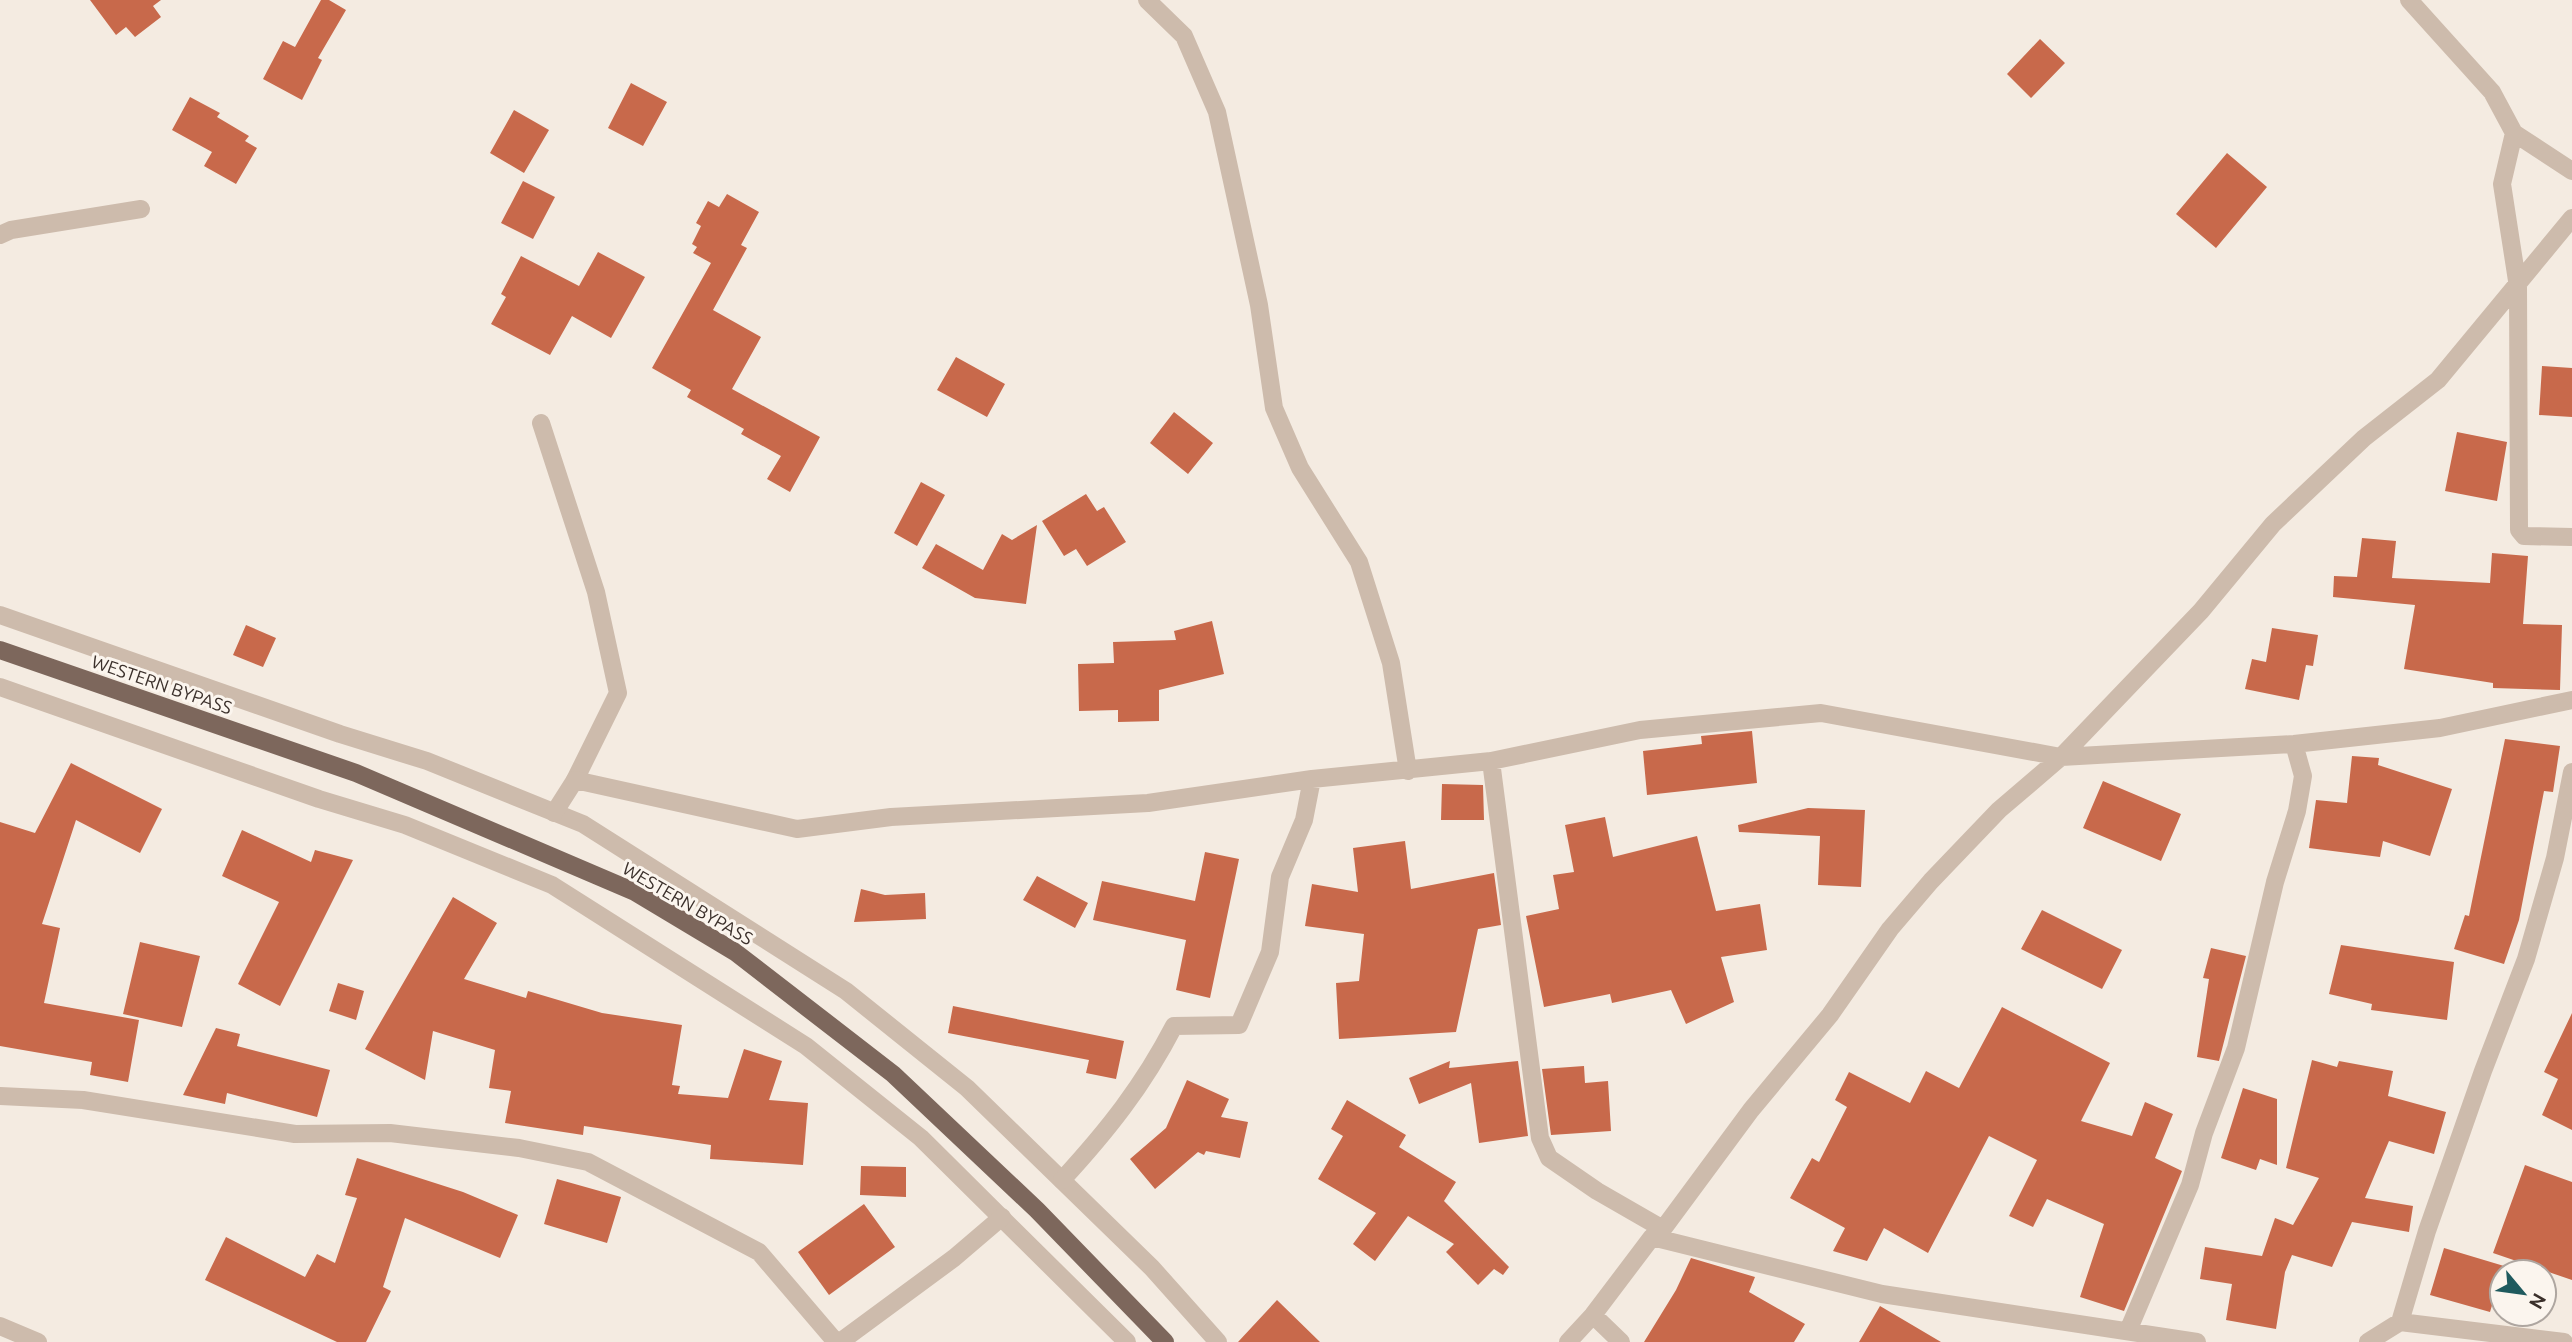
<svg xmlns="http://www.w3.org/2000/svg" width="2572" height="1342" font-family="Ubuntu,sans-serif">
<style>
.building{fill:#c8694b}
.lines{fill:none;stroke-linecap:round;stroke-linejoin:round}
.service{stroke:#cdbbac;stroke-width:18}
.minor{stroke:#cdbbac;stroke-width:18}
.primary{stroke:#7d675c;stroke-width:18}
.labels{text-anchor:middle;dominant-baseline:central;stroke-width:6;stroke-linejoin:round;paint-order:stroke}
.street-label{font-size:18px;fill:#3b302b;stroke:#fbf5ee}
</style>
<rect width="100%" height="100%" fill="#f4ebe1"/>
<path class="building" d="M 90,0 L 161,0 L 153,6 L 161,17 L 135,37 L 126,27 L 116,35 Z
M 321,0 L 329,0 L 346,10 L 318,58 L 322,60 L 302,100 L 263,79 L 283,41 L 295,47 Z
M 2040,39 L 2065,63 L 2031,98 L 2007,74 Z
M 631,83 L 667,102 L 643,146 L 608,128 Z
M 190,97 L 220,113 L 217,117 L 249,136 L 245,141 L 257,148 L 236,184 L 204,166 L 212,152 L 172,130 Z
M 514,110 L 549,130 L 524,173 L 490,153 Z
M 2227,153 L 2267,187 L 2216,248 L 2176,214 Z
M 523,181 L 555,197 L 533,239 L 501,223 Z
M 727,194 L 759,212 L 741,245 L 747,248 L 713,310 L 761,337 L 732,389 L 820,437 L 790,492 L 767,479 L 781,456 L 741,434 L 744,429 L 687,397 L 691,390 L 652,368 L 711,263 L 693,253 L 697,247 L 692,244 L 701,226 L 696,223 L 708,201 L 719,207 Z
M 598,252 L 645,277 L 611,338 L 572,316 L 550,355 L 491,324 L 506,297 L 501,294 L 521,256 L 579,286 Z
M 956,357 L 1005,384 L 987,417 L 937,390 Z
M 2542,366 L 2572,368 L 2572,417 L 2539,415 Z
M 1174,412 L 1213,443 L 1188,474 L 1150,443 Z
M 2457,432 L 2507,442 L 2497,501 L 2445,491 Z
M 921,482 L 945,495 L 917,546 L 894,533 Z
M 1086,494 L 1097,511 L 1104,507 L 1126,542 L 1087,566 L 1076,549 L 1064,556 L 1042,521 Z
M 1037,525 L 1026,604 L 975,598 L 922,568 L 936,544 L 983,570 L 1002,534 L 1012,540 Z
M 2362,538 L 2396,541 L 2392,578 L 2490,583 L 2492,553 L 2528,556 L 2523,624 L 2562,625 L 2560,690 L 2493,688 L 2493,683 L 2404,669 L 2415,605 L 2333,597 L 2334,576 L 2357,577 Z
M 1212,621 L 1224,674 L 1159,690 L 1159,721 L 1118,722 L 1118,710 L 1079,711 L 1078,664 L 1114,663 L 1113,642 L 1176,640 L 1174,631 Z
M 246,625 L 276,638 L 263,667 L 233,655 Z
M 2272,628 L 2318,635 L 2313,666 L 2306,665 L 2299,700 L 2245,689 L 2252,659 L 2266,662 Z
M 1752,731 L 1757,783 L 1647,795 L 1643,751 L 1702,744 L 1701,736 Z
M 2505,739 L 2560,746 L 2553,792 L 2544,791 L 2519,920 L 2504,964 L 2454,949 L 2465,915 L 2469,916 Z
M 2352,756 L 2379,758 L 2378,765 L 2452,789 L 2430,856 L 2383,841 L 2380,857 L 2309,848 L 2316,800 L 2347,803 Z
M 71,763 L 162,809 L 140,853 L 76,820 L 42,924 L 60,928 L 44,1003 L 139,1020 L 128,1082 L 90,1075 L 92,1062 L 0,1046 L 0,822 L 35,833 Z
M 2103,781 L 2181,814 L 2161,861 L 2083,828 Z
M 1442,784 L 1483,785 L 1484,820 L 1441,820 Z
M 1808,808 L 1865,810 L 1861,887 L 1818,885 L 1820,836 L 1739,832 L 1738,825 Z
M 1605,817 L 1613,857 L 1697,836 L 1716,911 L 1760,904 L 1767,950 L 1721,957 L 1734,1002 L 1686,1024 L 1671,990 L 1612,1003 L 1610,994 L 1544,1007 L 1526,916 L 1559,909 L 1553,875 L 1574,872 L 1565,825 Z
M 242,830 L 311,862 L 315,850 L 353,860 L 280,1006 L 238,984 L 279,902 L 222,876 Z
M 1405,841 L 1411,889 L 1494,873 L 1501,925 L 1478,929 L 1456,1032 L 1339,1039 L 1336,983 L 1359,981 L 1364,934 L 1305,926 L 1312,884 L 1358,892 L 1353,848 Z
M 1205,852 L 1239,859 L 1210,998 L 1176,990 L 1186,940 L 1093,920 L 1102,881 L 1195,901 Z
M 1037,876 L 1088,903 L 1075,928 L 1023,900 Z
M 861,889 L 885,895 L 925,893 L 926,919 L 854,922 Z
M 453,897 L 497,923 L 464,979 L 526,998 L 528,991 L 602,1013 L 682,1025 L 672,1085 L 680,1086 L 678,1094 L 728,1098 L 744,1049 L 782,1061 L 769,1100 L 808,1103 L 803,1165 L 710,1159 L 711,1145 L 584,1126 L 583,1135 L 505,1123 L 511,1091 L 489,1088 L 495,1050 L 433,1031 L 425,1080 L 365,1049 Z
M 2042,910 L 2122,950 L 2102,989 L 2021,949 Z
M 140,942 L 200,956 L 182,1027 L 123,1014 Z
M 2341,945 L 2454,962 L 2447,1020 L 2371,1010 L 2372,1004 L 2329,994 Z
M 2211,948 L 2246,956 L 2219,1061 L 2197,1057 L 2209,979 L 2203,978 Z
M 338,983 L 364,991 L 356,1020 L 329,1011 Z
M 953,1006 L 1124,1041 L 1116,1079 L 1086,1073 L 1089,1060 L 948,1033 Z
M 2002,1007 L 2110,1063 L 2081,1121 L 2132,1136 L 2145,1102 L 2173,1114 L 2155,1158 L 2182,1171 L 2124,1311 L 2080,1297 L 2104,1224 L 2047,1199 L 2033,1227 L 2009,1216 L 2037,1160 L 1989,1136 L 1928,1253 L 1884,1228 L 1867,1261 L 1833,1251 L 1845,1228 L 1790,1198 L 1812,1158 L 1819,1162 L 1847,1107 L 1835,1100 L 1849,1072 L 1910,1103 L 1926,1071 L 1959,1088 Z
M 2572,1013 L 2572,1130 L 2542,1115 L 2558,1079 L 2544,1072 Z
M 216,1028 L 240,1034 L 237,1046 L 330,1070 L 317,1117 L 227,1093 L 225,1104 L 183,1095 Z
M 2312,1060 L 2337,1067 L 2339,1061 L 2393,1071 L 2388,1096 L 2446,1112 L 2434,1154 L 2389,1141 L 2365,1198 L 2413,1206 L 2409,1232 L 2352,1222 L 2332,1267 L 2292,1255 L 2285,1272 L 2276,1329 L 2226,1320 L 2232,1284 L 2200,1279 L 2205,1247 L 2262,1256 L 2275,1218 L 2293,1225 L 2319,1178 L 2286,1168 Z
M 1450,1061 L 1449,1068 L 1518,1061 L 1528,1136 L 1479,1143 L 1471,1083 L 1419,1104 L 1409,1078 Z
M 1584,1066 L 1585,1083 L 1608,1081 L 1611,1131 L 1551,1135 L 1542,1069 Z
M 1187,1080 L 1229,1099 L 1221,1117 L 1248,1122 L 1240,1158 L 1206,1151 L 1204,1155 L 1198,1152 L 1155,1189 L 1130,1159 L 1166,1128 Z
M 2243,1088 L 2277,1099 L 2277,1165 L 2260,1159 L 2256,1170 L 2221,1158 Z
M 1347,1100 L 1406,1135 L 1399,1147 L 1456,1182 L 1444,1201 L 1509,1267 L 1503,1275 L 1494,1269 L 1478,1285 L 1446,1252 L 1454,1244 L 1408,1216 L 1375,1261 L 1353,1244 L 1376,1213 L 1318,1179 L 1343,1136 L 1331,1129 Z
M 357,1158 L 463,1192 L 518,1215 L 500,1258 L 405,1218 L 383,1287 L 391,1291 L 366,1342 L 337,1342 L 205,1280 L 226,1237 L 305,1277 L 317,1254 L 335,1263 L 357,1198 L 345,1195 Z
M 2525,1165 L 2572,1182 L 2572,1280 L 2493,1253 Z
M 861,1166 L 906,1167 L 906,1197 L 860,1195 Z
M 557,1179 L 621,1197 L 607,1243 L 544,1224 Z
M 864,1204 L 895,1247 L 829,1295 L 798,1252 Z
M 2444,1248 L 2504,1266 L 2490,1312 L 2430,1295 Z
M 1691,1258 L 1755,1277 L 1749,1292 L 1805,1324 L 1794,1342 L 1644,1342 L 1676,1290 Z
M 1277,1300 L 1320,1342 L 1238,1342 Z
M 1880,1306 L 1941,1342 L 1859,1342 Z"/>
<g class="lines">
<path class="service" d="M 541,423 L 596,592 L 618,693 L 575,780
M 0,615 L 340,734 L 427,761 L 583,824 L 846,991 L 967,1088 L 1152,1268 L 1218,1342
M 0,687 L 319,799 L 405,825 L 552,885 L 806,1046 L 921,1138 L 1127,1342"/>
<path class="minor" d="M 1147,0 L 1184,36 L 1217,112 L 1259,305 L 1274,408 L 1300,468 L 1359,562 L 1391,663 L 1408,771
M 2409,0 L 2492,92 L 2514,133 L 2502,184 L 2518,287 L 2519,530 L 2524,536 L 2572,537
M 2514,133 L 2572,171
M 0,235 L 11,230 L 141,209
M 1491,761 L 1540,1138 L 1549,1158 L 1597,1191 L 1663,1229
M 554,813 L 575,780 L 797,829 L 891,817 L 1148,803 L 1312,779 L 1491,761 L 1640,730 L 1821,713 L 2061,757 L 2294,744 L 2440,728 L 2572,700
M 0,1096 L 83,1100 L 295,1134 L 390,1133 L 519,1148 L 588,1162 L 759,1252 L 836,1342
M 1062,1180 C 1107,1131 1143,1086 1174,1026 L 1239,1025 L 1270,952 L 1280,877 L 1304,820 L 1312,779
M 1593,1315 L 1621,1342
M 2400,1322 L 2427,1231 L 2483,1071 L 2526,959 L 2555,858 L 2572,772
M 0,1326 L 38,1342
M 2128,1331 L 2190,1185 L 2204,1133 L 2236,1048 L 2275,882 L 2297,811 L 2303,776 L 2294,744
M 840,1342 L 954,1258 L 1002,1217
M 1568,1342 L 1593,1315 L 1652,1237
M 2197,1342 L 1882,1294 L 1652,1237 L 1663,1229 L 1751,1110 L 1830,1015 L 1890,929 L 1931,881 L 1999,810 L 2061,757 L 2201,611 L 2273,524 L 2364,438 L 2438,380 L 2572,218
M 2368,1342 L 2400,1322 L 2564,1342"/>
<path class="primary" d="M 0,650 L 356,773 L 635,892 L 735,952 L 893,1074 L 1037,1210 L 1165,1342"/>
</g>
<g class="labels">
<g class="street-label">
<text transform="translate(162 684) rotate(19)">WESTERN BYPASS</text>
<text transform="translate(688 903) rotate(30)">WESTERN BYPASS</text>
</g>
</g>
<g transform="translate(2523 1293) rotate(119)"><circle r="33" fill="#fbf5ee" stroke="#aea6a0" stroke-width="2"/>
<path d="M0-5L12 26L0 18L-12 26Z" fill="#1f5a5e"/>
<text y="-10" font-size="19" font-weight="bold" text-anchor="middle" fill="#3b302b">N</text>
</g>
</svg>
